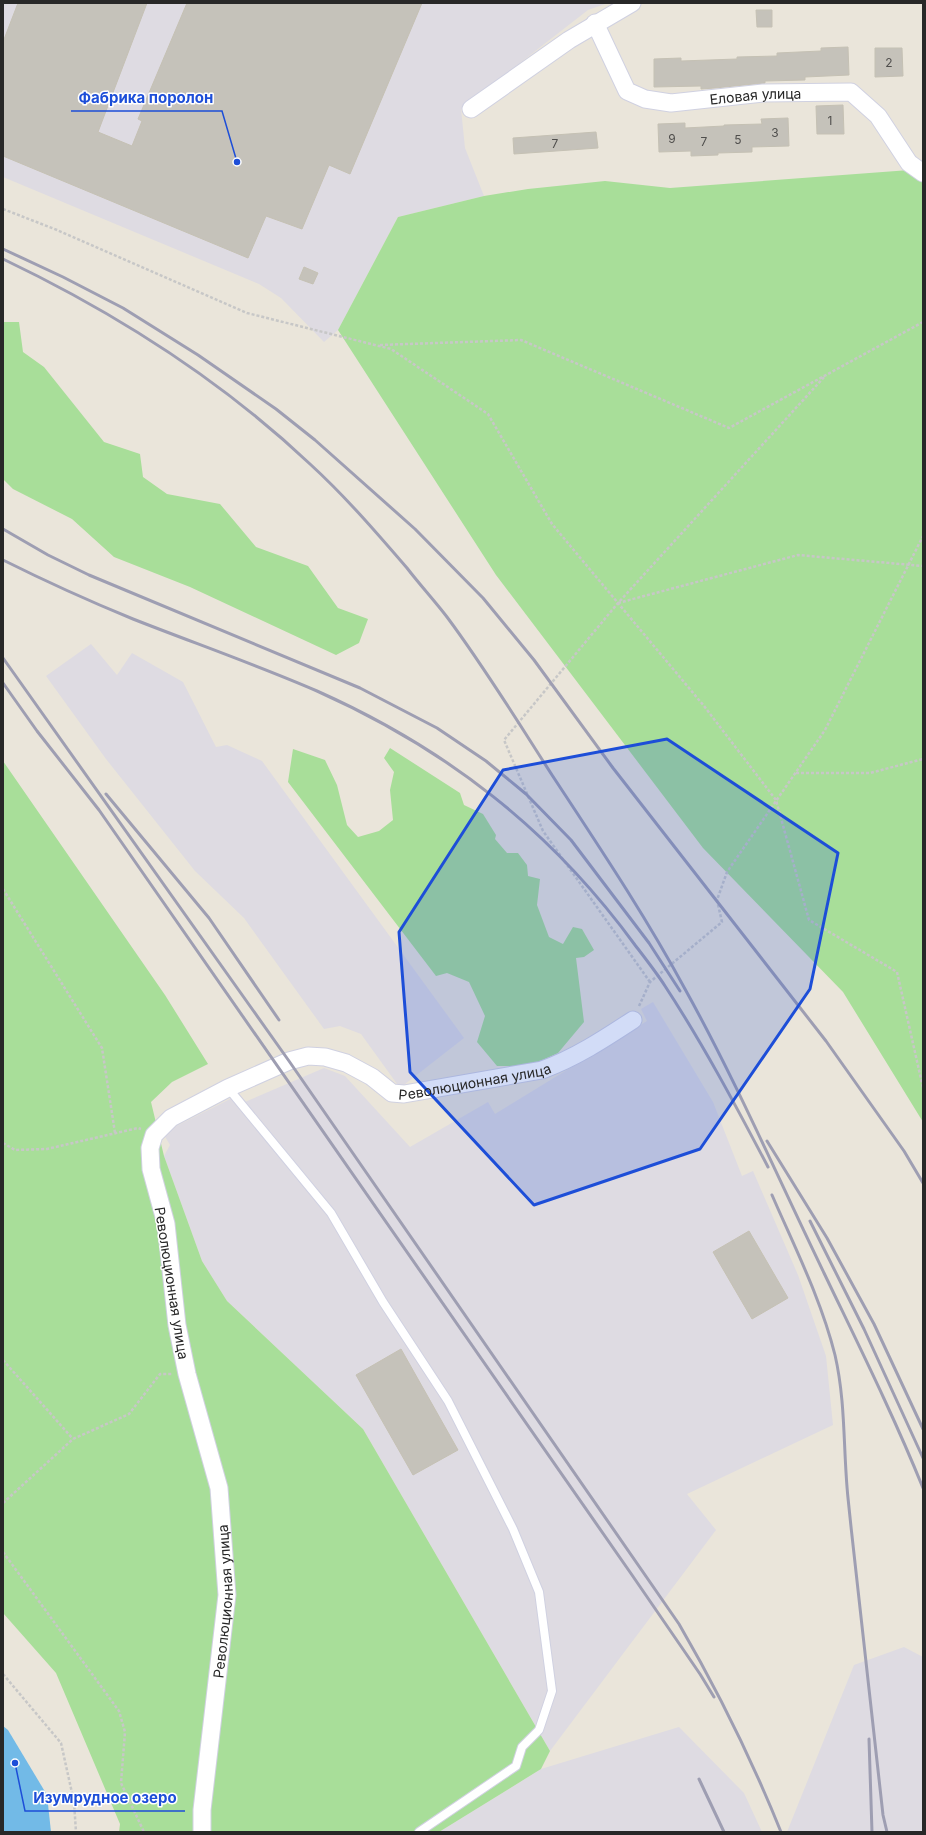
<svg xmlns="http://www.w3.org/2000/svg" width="926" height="1835" font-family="Inter,sans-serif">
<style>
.industrial{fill:#dedbe2}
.green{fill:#a8de99}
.water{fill:#72bae7}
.building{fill:#c5c2ba;stroke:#c5c1b4}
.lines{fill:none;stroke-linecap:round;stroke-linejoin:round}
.lane-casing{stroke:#d0d1e1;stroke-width:10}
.street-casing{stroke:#d0d1e1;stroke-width:19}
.path{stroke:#c7c7c7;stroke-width:2.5;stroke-dasharray:3 2;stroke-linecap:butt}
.lane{stroke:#fff;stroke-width:8}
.street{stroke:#fff;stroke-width:17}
.rail{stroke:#9e9eb2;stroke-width:3}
.marked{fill:#1d4ed8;fill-opacity:0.2;stroke:#1d4ed8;stroke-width:3;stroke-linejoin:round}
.labels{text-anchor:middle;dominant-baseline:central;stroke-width:3;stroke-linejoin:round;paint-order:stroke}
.number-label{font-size:12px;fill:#4f4e4c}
.street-label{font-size:14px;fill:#282828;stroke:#fff}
.leader{fill:none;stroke:#1d4ed8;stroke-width:1.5}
.callout-dot{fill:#1d4ed8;stroke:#fff;stroke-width:1.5}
.callout-label{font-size:15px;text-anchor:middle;font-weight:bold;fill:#1d4ed8;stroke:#fff;stroke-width:3;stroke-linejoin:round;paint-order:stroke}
</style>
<rect width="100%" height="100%" fill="#eae5da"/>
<path class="industrial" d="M 3,3 L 608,3 L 588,10 L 461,109 L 465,148 L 484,196 L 398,217 L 338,330 L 324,342 L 281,298 L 259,284 L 3,177 Z
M 91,644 L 117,675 L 132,653 L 183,682 L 216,747 L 227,745 L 262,761 L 464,1038 L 400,1088 L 361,1034 L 340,1026 L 324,1029 L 244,918 L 195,871 L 106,759 L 46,676 Z
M 653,1002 L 713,1102 L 742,1176 L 753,1171 L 798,1275 L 826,1356 L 833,1425 L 687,1494 L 716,1530 L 550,1751 L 363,1429 L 227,1301 L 202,1261 L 164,1156 L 170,1145 L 163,1133 L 232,1098 L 238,1105 L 324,1068 L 345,1076 L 410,1147 L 488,1102 L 495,1114 L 647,1021 L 641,1009 Z
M 904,1647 L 923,1657 L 923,1832 L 787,1832 L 854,1665 Z
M 679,1727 L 744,1793 L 762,1832 L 439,1832 L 541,1769 Z"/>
<path class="green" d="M 923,169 L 923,1122 L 843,992 L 703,848 L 496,575 L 338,330 L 398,217 L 484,196 L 528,189 L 605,181 L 670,188 Z
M 3,322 L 19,322 L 23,352 L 44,367 L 104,442 L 140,454 L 143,477 L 167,494 L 220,504 L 256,547 L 308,566 L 338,608 L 368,619 L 359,643 L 336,655 L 190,587 L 114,557 L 72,519 L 13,489 L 3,479 Z
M 390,748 L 460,793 L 464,805 L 483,814 L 496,835 L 495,839 L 507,853 L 518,853 L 527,865 L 528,876 L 540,879 L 537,905 L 549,937 L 563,944 L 573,927 L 582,929 L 594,950 L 584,957 L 576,958 L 584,1022 L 558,1053 L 529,1066 L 497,1066 L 477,1042 L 485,1016 L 469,982 L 447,973 L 436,976 L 288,782 L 293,749 L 325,760 L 337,785 L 347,825 L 358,837 L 379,831 L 393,820 L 390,790 L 394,772 L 384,758 Z
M 3,761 L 165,995 L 208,1064 L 172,1082 L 151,1102 L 164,1156 L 202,1261 L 227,1301 L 363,1429 L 550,1751 L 541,1769 L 439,1832 L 119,1832 L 120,1824 L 56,1673 L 3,1613 Z"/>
<path class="water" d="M 3,1726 L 8,1730 L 47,1795 L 51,1832 L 3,1832 Z"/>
<path class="building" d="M 18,3 L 147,3 L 98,132 L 132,146 L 142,121 L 138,119 L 187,3 L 422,3 L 350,174 L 329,165 L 302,229 L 266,216 L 248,258 L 3,156 L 3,42 Z
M 756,10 L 772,10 L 772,27 L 757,27 Z
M 848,47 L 849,75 L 805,77 L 805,80 L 765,81 L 765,83 L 715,88 L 701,89 L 701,86 L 654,87 L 654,59 L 681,58 L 681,61 L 737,59 L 737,57 L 777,56 L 777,53 L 821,51 L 821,48 Z
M 875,48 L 902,48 L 903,76 L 875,77 Z
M 843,105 L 844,134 L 817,134 L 816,106 Z
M 788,118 L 789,146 L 752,147 L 752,152 L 718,153 L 718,155 L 691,156 L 691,151 L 659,152 L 658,124 L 685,123 L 685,128 L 724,126 L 724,125 L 762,124 L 761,119 Z
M 596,132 L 598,148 L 514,154 L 513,138 Z
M 304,267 L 318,273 L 313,284 L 299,279 Z
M 749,1231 L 788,1298 L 752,1319 L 713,1252 Z
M 401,1349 L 458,1450 L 413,1475 L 356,1375 Z"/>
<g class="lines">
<defs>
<path id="lane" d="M 228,1088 L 331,1213 L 383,1302 L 448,1401 L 513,1529 L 539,1592 L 552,1691 L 539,1730 L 522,1747 L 516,1766 L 419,1832"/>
<g id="street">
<path id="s1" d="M 595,23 L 627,91 L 645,99 L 671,103 L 763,93 L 851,92 L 878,116 L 909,163 L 923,173"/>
<path d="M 471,109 L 569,40 L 632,3"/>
<path id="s2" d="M 202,1832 L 202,1810 L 227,1595 L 219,1488 L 187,1374 L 177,1325 L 166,1224 L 151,1169 L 150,1148 L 154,1135 L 171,1118 L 228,1088 L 289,1061 L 308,1056 L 325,1057 L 346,1063 L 372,1077 L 392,1093 L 404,1094 L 542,1070 C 575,1058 604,1039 633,1020"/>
</g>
</defs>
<use href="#lane" class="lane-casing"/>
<use href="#street" class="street-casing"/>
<path class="path" d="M 3,209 L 57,230 L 247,313 L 391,349 L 488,414 L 552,524 L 704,706 L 776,800 L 809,920 L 897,972 L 923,1088
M 380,345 L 521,340 L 729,428 L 923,322
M 618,603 L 798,555 L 923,566
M 796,773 L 870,773 L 923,759
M 3,889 L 102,1048 L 115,1133
M 650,982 L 543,831 L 504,740 L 618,603 L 826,375
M 639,1006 L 650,982 L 722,922 L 717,900 L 727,872 L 825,730 L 923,536
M 3,1143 L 15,1150 L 47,1149 L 138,1128 L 141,1129
M 3,1360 L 73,1439
M 3,1503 L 73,1439 L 129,1414 L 160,1374 L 172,1374
M 3,1552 L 119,1711 L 125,1732 L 121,1783 L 144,1832
M 3,1674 L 61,1743 L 74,1802 L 76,1832"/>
<use href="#lane" class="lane"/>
<use href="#street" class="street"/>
<path class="rail" d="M 3,249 L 63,277 L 123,308 L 198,355 L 276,409 L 315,440 L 415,529 L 483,598 L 534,660 L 613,768 L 826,1041 L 904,1151 L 923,1183
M 3,259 C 116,313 219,378 310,464 C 345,496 376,532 407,568 C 420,585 434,600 447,617 C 485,668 518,722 552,775 C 598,845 645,915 685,989 C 736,1081 778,1178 824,1273 C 858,1344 893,1414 923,1488
M 3,529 L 48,555 L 89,575 L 360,688 L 437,728 L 486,761 L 526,794 L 571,840 L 649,943 L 680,991
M 3,560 C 45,581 89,601 133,619 C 194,643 257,665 317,691 C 447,749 551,830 635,945 C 645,958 656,972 665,986 C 703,1044 736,1106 768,1167
M 3,658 L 289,1061 L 679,1624 C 718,1691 752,1760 781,1832
M 3,683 L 37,731 L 99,810 L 632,1575 L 700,1674 L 714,1697
M 106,794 L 209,918 L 279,1020
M 767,1141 L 827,1238 L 874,1324 L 923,1429
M 772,1195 C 795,1248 821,1299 835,1355 C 846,1403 843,1450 848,1498 C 859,1604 871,1710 883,1815 L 887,1832
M 810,1221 L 864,1329 L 923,1458
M 869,1739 L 872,1832
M 699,1779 L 724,1832"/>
</g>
<path class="marked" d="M 667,739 L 838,853 L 810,989 L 700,1149 L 534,1205 L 410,1072 L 399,932 L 503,770 Z"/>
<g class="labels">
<g class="number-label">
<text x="889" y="62">2</text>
<text x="830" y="120">1</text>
<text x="775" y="132">3</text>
<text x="672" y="138">9</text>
<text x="738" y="139">5</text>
<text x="704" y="141">7</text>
<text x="555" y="143">7</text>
</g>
<g class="street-label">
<text stroke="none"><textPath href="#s1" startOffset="206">Еловая улица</textPath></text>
<text stroke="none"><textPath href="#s2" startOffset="1060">Революционная улица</textPath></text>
<text transform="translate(172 1283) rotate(81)">Революционная улица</text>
<text stroke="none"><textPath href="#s2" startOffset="232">Революционная улица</textPath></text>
</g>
</g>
<path class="leader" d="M237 162L222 111H71M15 1763L25 1811H185"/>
<g class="callout-dot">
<circle cx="237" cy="162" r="4"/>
<circle cx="15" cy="1763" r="4"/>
</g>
<g class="callout-label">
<text x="146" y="103">Фабрика поролон</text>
<text x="105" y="1803">Изумрудное озеро</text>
</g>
<rect width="926" height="1835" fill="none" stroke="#282828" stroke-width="8"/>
</svg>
